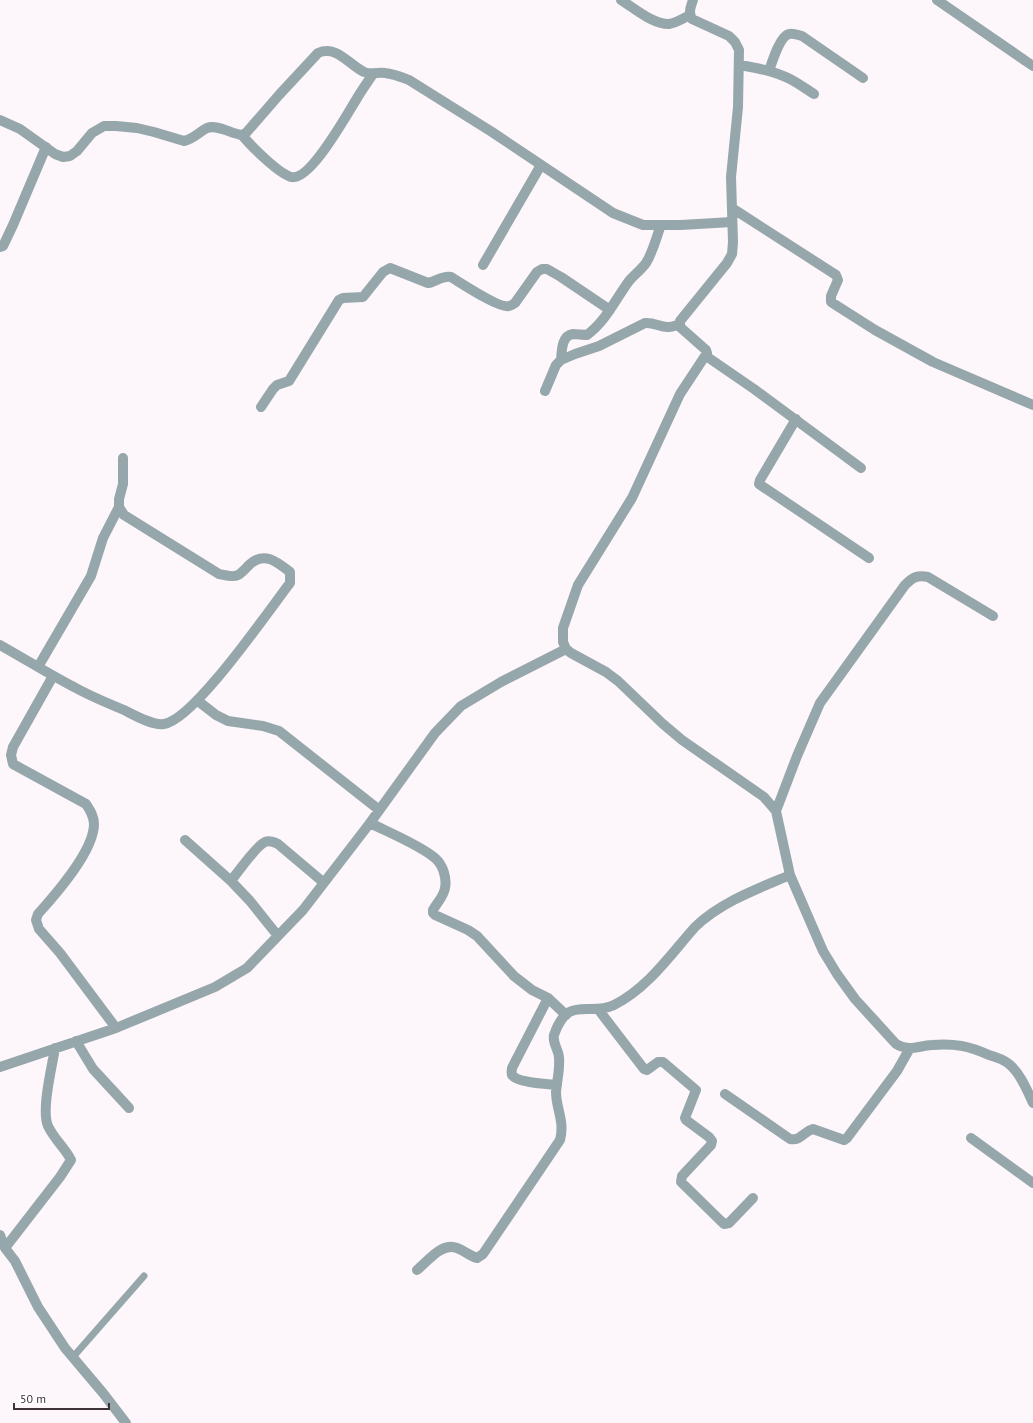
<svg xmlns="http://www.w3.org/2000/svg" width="1033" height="1423" viewBox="0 0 1033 1423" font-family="'PT Sans',sans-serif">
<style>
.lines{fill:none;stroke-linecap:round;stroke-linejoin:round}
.service{stroke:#96a7ab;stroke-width:7}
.minor{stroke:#96a7ab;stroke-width:10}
.tertiary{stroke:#96a7ab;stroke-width:10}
</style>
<rect width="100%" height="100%" fill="#fdf6fb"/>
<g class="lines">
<path class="service" d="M73 1357 144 1276"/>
<path class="minor" d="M621 0C634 8 652 24 669 24 676 23 684 18 690 15
M693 0C691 6 688 12 692 19L729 36 735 42 739 50 738 107 731 177 733 242 732 254 727 263 680 321V327L706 350 707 353 680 394 632 498 578 585 563 628V642L566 649 571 653 606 672 618 681 663 724 682 740 764 797 776 811 790 875 823 951 837 974 855 999 896 1044C910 1052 917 1046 932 1045 954 1043 969 1046 989 1055 996 1057 1003 1059 1009 1064 1020 1073 1027 1090 1033 1103
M937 0 1033 66
M740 65C757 68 774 71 790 79 798 83 806 89 814 94
M769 71C772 62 780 36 789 34 793 33 798 35 802 36L863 78
M242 135C251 146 278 173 291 177 310 182 347 114 356 100 361 91 367 83 373 74
M732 208 836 275 838 280 831 296V302L875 330 933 362 1033 405
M0 247 3 246 13 225 46 147
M483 265 541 165
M706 356 754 389 861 468
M561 360C562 351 561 336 573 334 577 334 583 335 587 335 606 321 615 300 629 281 634 275 641 270 646 263 653 252 656 238 661 225
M545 391 556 365 561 360 575 354 599 346 645 323C654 322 661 328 669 327 673 327 676 325 680 324
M261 407 273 389 277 385 289 381 339 300 343 298 363 297 383 272 390 268 428 283C436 282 442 275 451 277 461 283 500 309 509 306 510 306 514 304 515 303L537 272 542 269H547L561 277 610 310
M796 419 760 480 759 484 869 558
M0 645C25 659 49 674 74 687 90 696 107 703 124 710 134 715 153 726 164 724 194 720 269 610 290 583V572C276 561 264 551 249 565 246 568 242 573 238 575 232 578 225 575 219 574L124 515 119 507V499L123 484V458
M38 667 91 576 103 538 119 507
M53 676 13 747 11 755 13 764 86 804C90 810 94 816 94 824 94 851 56 894 38 914L36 920 39 929 60 953 116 1028
M198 701 216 715 228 721 263 726 279 731 378 809
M776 811 797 756 820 703 905 585C913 577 917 575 928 577L993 616
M370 823C388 832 420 845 435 858 443 865 447 878 445 888 444 896 437 903 433 910V913L435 915 468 930 477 936 514 976 532 990 548 998 566 1015
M185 840 231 881 250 901 278 936
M231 881C238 872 256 846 265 842 269 840 274 842 278 844L323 882
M548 998 512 1068C512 1070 511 1073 512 1075 517 1083 548 1084 557 1085
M598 1009 644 1069 647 1070 658 1062H663L696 1090 685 1118 686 1120 709 1137 712 1141 711 1145 682 1176 681 1182 724 1224 729 1223 753 1198
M76 1041 93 1069 129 1108
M0 1067 116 1028 215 987 247 968 303 910 370 823 435 733 461 706 501 682 566 649
M725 1094 790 1139C801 1141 803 1132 813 1129L844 1140 847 1138 897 1071 910 1048
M971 1138 1033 1183
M0 1235 5 1248 15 1261 38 1307 65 1348 103 1393 126 1423
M5 1248 60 1177 71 1160C65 1148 54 1139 48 1126 41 1110 52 1067 55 1048
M417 1270C428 1261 442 1242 457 1248 465 1251 470 1256 477 1258L483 1254 560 1140C565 1121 556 1109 556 1092 557 1081 560 1069 559 1058 559 1050 552 1043 554 1035 568 994 589 1017 614 1005 648 988 671 954 695 927 721 902 757 889 790 875"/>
<path class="tertiary" d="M0 120 20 129 55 154 63 157 70 156 77 151 92 133 104 126H116L137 128 154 132 184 141C194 139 199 132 207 128 218 124 231 134 242 135L246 133 279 95 318 53C337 45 348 64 364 72 371 75 378 72 385 73 394 74 401 77 409 80L492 132 613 213 643 225H681L732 222"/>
</g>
<path d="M14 1403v6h95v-6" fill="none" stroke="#3d313a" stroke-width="2"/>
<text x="20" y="1403" font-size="12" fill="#3d313a" stroke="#ffffff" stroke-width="3" paint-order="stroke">50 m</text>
</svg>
